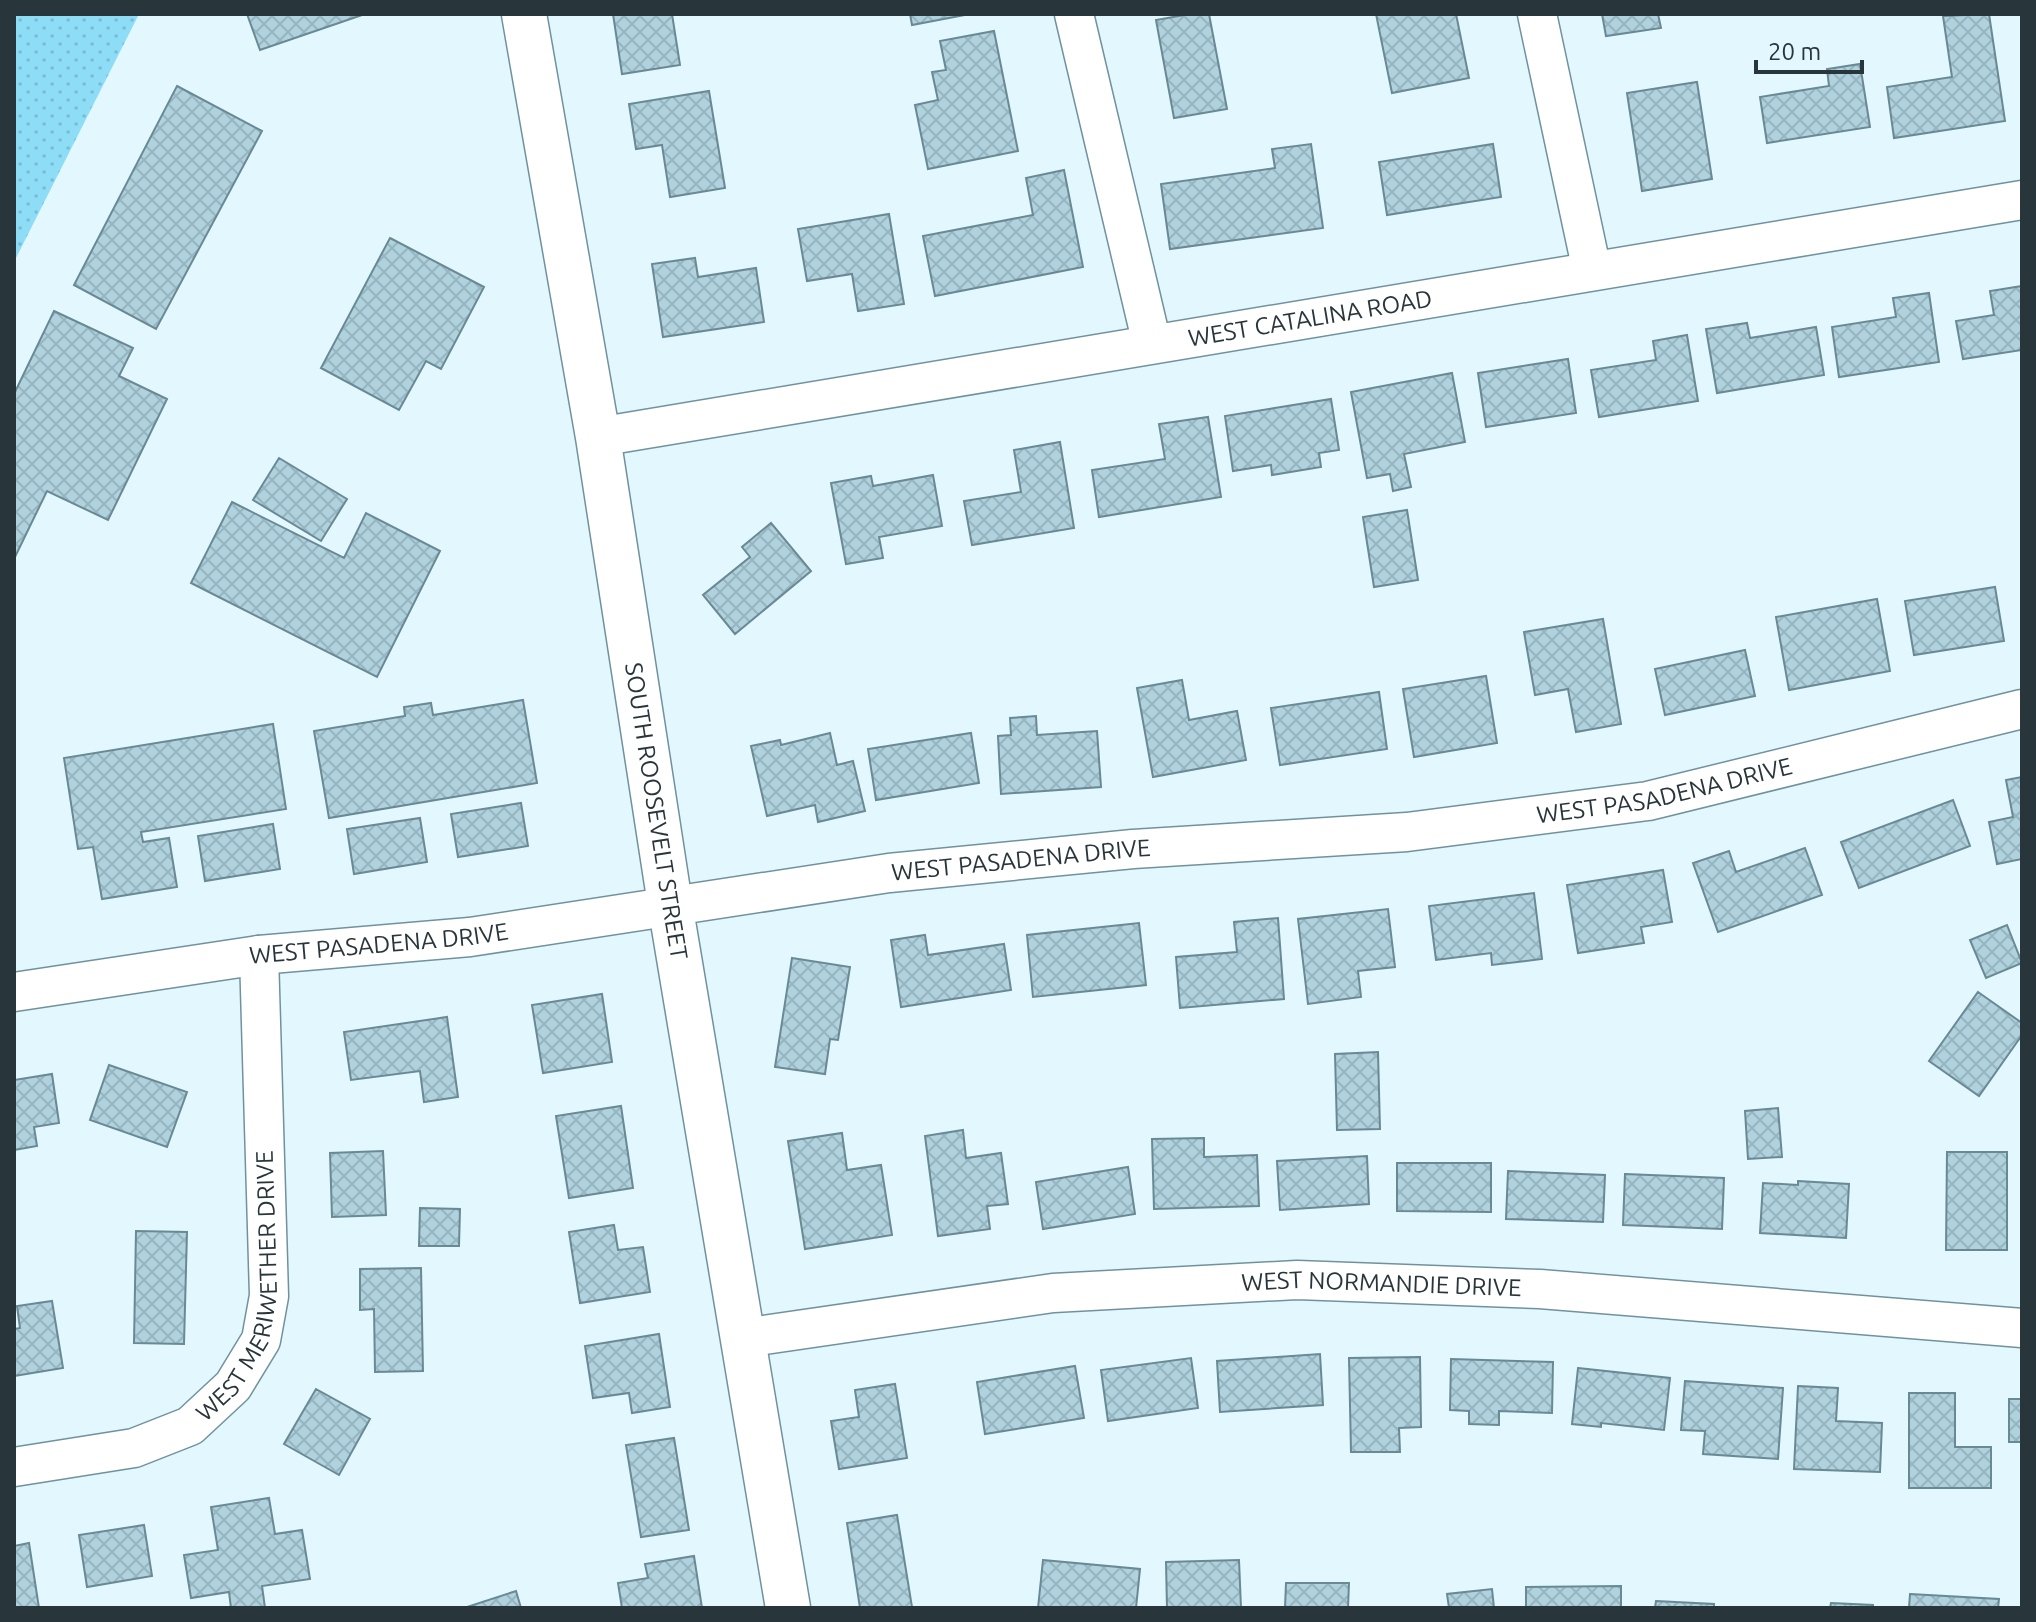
<svg xmlns="http://www.w3.org/2000/svg" width="2036" height="1622" viewBox="0 0 2036 1622" font-family="Ubuntu,sans-serif">
<style>
.grass{fill:url(#grass-dots)}
.building{fill:url(#building-cross-hatch);stroke:#698994;stroke-width:2}
.lines{fill:none;stroke-linecap:round;stroke-linejoin:round}
.minor-casing{stroke:#71929d;stroke-width:41}
.tertiary-casing{stroke:#71929d;stroke-width:47}
.minor{stroke:#fff;stroke-width:38}
.tertiary{stroke:#fff;stroke-width:44}
.labels{text-anchor:middle;stroke-width:8;stroke-linejoin:round;paint-order:stroke}
.street-label{font-size:24px;fill:#28363b;stroke:#e2f7fe}
</style>
<defs>
<pattern id="grass-dots" width="8" height="8" patternUnits="userSpaceOnUse" patternTransform="scale(2)"><rect width="8" height="8" fill="#8eddf7"/><path d="M2 2h.1M6 6h.1" fill="none" stroke="#7abed5" stroke-width="1.8" stroke-linecap="round"/></pattern>
<pattern id="building-cross-hatch" width="8" height="8" patternUnits="userSpaceOnUse" patternTransform="scale(2)"><rect width="8" height="8" fill="#afd2de"/><path d="M0 0l8 8M0 8l8-8" fill="none" stroke="#97b5bf"/></pattern>
</defs>
<rect width="100%" height="100%" fill="#e2f7fe"/>
<path class="grass" d="M14 14H139L14 262Z"/>
<path class="building" d="M247 14H365L260 50Z
M613 14H672L680 65 622 74Z
M910 14H970L912 25Z
M1190 14H1209L1227 109 1174 118 1156 20Z
M1376 14H1456L1469 78 1392 93Z
M1602 14H1658L1661 28 1606 36Z
M1989 14 2005 121 1894 138 1887 87 1952 77 1943 16Z
M994 31 1018 151 928 169 915 105 938 100 932 72 946 70 940 41Z
M1860 64 1870 127 1767 143 1760 97 1829 86 1827 69Z
M1697 82 1712 179 1642 191 1627 93Z
M177 86 262 131 156 329 74 285Z
M709 91 725 188 670 197 662 145 636 149 629 104Z
M1311 144 1323 228 1170 249 1161 184 1275 168 1272 149Z
M1493 144 1501 197 1387 215 1379 162Z
M1064 170 1083 267 935 296 923 236 1033 215 1026 178Z
M889 214 904 304 858 311 852 274 807 281 798 229Z
M390 238 484 287 441 369 426 361 399 410 321 368Z
M695 258 698 277 756 268 764 322 663 337 652 264Z
M2022 286V350L1963 359 1956 321 1994 315 1990 291Z
M1929 293 1939 362 1839 377 1832 327 1896 317 1893 298Z
M54 311 133 348 119 376 167 399 108 520 47 491 14 559V394Z
M1747 323 1750 338 1816 327 1824 375 1717 393 1706 329Z
M1687 335 1698 401 1599 417 1591 370 1656 360 1653 341Z
M1568 359 1576 413 1486 427 1478 373Z
M1452 373 1465 442 1404 454 1411 487 1393 491 1390 474 1367 478 1351 392Z
M1331 399 1339 450 1319 453 1321 467 1272 475 1271 465 1233 471 1225 416Z
M1208 417 1221 497 1099 517 1092 470 1165 459 1159 424Z
M1060 442 1074 528 972 545 964 501 1021 492 1014 450Z
M279 458 347 499 321 541 253 500Z
M933 475 942 526 879 537 883 558 846 564 831 483 871 476 873 486Z
M232 502 344 558 366 513 440 551 377 677 191 583Z
M1407 510 1418 580 1374 587 1363 517Z
M771 523 811 571 735 634 703 595 750 557 742 547Z
M1995 587 2004 641 1914 655 1905 601Z
M1877 599 1890 671 1789 690 1776 617Z
M1603 619 1621 724 1576 732 1568 689 1535 695 1524 632Z
M1745 650 1755 696 1665 715 1655 669Z
M1486 676 1497 743 1414 757 1403 689Z
M1182 680 1189 720 1237 711 1246 760 1153 777 1137 688Z
M1379 692 1387 749 1280 765 1271 708Z
M523 700 537 783 329 818 314 731 405 716 404 707 431 703 433 715Z
M1036 716 1037 735 1097 731 1101 787 1001 794 998 736 1011 735 1010 718Z
M273 724 286 809 141 832 143 842 169 838 177 887 102 899 93 847 78 849 64 758Z
M830 733 837 765 853 761 865 811 818 822 815 805 767 816 751 746 780 740 781 745Z
M971 733 979 783 876 800 868 749Z
M2022 777V859L1997 864 1989 822 2013 817 2006 780Z
M1953 800 1970 846 1859 888 1841 842Z
M521 803 528 846 458 857 451 814Z
M420 818 427 862 354 874 347 829Z
M273 824 280 869 205 881 198 836Z
M1805 848 1822 895 1718 932 1693 863 1729 851 1736 872Z
M1663 870 1672 922 1641 927 1644 943 1578 953 1567 885Z
M1534 893 1542 959 1492 965 1491 953 1436 960 1429 906Z
M1388 909 1395 967 1358 971 1361 997 1308 1004 1298 919Z
M1278 918 1284 999 1180 1008 1176 957 1237 952 1234 922Z
M1139 923 1146 985 1033 997 1027 935Z
M2007 925 2022 963 1986 978 1970 940Z
M925 935 928 955 1004 944 1011 990 901 1007 891 940Z
M792 958 850 967 838 1040 830 1039 825 1074 775 1067Z
M1978 992 2022 1023V1035L1979 1096 1929 1061Z
M602 994 612 1062 543 1073 532 1005Z
M447 1017 458 1097 424 1102 420 1071 351 1080 344 1032Z
M1378 1052 1380 1129 1337 1130 1335 1054Z
M109 1065 187 1092 167 1147 90 1120Z
M52 1074 59 1123 34 1127 37 1146 14 1150V1080Z
M621 1106 633 1188 569 1198 556 1116Z
M1778 1108 1782 1157 1748 1159 1745 1111Z
M963 1130 966 1158 1001 1153 1008 1204 987 1206 990 1229 938 1236 925 1136Z
M842 1133 847 1170 881 1165 892 1235 805 1249 788 1141Z
M1204 1138V1157L1257 1155 1259 1206 1154 1209 1152 1139Z
M383 1151 386 1215 332 1217 330 1153Z
M1947 1152H2007V1250H1946Z
M1367 1156 1369 1204 1280 1210 1277 1161Z
M1397 1163H1491V1212L1397 1211Z
M1128 1167 1135 1214 1043 1229 1036 1182Z
M1508 1171 1605 1175 1603 1222 1506 1219Z
M1625 1174 1724 1178 1722 1229 1623 1225Z
M1798 1181 1849 1184 1846 1238 1760 1233 1763 1183 1798 1185Z
M420 1208 460 1209 459 1246H419Z
M614 1225 618 1250 643 1247 650 1292 580 1303 569 1232Z
M136 1231 187 1232 184 1344 134 1343Z
M421 1268 423 1371 375 1372 374 1309 360 1310V1269Z
M52 1301 63 1368 14 1376V1329L20 1328 17 1306Z
M659 1334 670 1407 632 1413 629 1393 593 1398 585 1346Z
M1320 1354 1323 1405 1220 1412 1217 1361Z
M1420 1357 1421 1427 1399 1428 1400 1452H1351L1349 1358Z
M1191 1358 1198 1408 1108 1421 1101 1370Z
M1451 1359 1553 1362 1552 1413 1499 1411V1425L1469 1424V1411L1450 1410Z
M1075 1366 1084 1418 985 1434 977 1382Z
M1578 1368 1670 1378 1664 1430 1601 1423V1427L1572 1424Z
M1685 1381 1783 1388 1778 1459 1703 1454 1705 1431 1681 1430Z
M895 1384 907 1458 839 1469 831 1421 859 1417 855 1390Z
M1798 1386 1838 1388 1836 1421 1882 1423 1880 1472 1794 1469Z
M316 1389 370 1419 339 1475 284 1444Z
M1909 1393H1955V1447H1991V1488H1909Z
M2009 1399H2022V1442H2009Z
M674 1438 689 1530 641 1537 626 1445Z
M269 1498 275 1534 302 1530 310 1579 262 1586 265 1608H231L229 1592 191 1598 184 1555 218 1550 211 1507Z
M897 1515 912 1607 860 1608 847 1523Z
M144 1525 152 1576 87 1587 79 1535Z
M29 1543 39 1608H14V1546Z
M694 1556 702 1608H622L618 1583 648 1578 645 1564Z
M1043 1560 1140 1569 1136 1608H1038Z
M1239 1560 1241 1608H1167L1166 1562Z
M1286 1583H1349L1348 1608H1285Z
M1621 1586V1608H1526V1587Z
M1492 1589 1494 1608H1449L1447 1594Z
M516 1591 521 1608H464Z
M1910 1594 1999 1599 1998 1608H1909Z
M1656 1601 1714 1604V1608H1655Z
M1831 1603 1873 1605V1608H1830Z"/>
<g class="lines">
<g class="minor-casing">
<g id="minor">
<path d="M1074 14 1152 344"/>
<path d="M1537 14 1592 271"/>
<path id="s1" d="M598 437 2022 200"/>
<path id="s2" d="M14 992 259 955 470 937 889 873 1133 849 1407 832 1648 801 2022 709"/>
<path id="s3" d="M743 1338 1053 1293 1297 1280 1540 1289 2022 1328"/>
<path id="s4" d="M14 1467 134 1448 190 1426 233 1386 261 1340 269 1296 259 955"/>
</g>
</g>
<g class="tertiary-casing">
<g id="tertiary">
<path id="s5" d="M524 14 598 437 670 904 788 1608"/>
</g>
</g>
<use href="#minor" class="minor"/>
<use href="#tertiary" class="tertiary"/>
</g>
<g class="labels">
<g class="street-label">
<text dy="8" stroke="none"><textPath href="#s1" startOffset="722">WEST CATALINA ROAD</textPath></text>
<text dy="8" stroke="none"><textPath href="#s2" startOffset="1664">WEST PASADENA DRIVE</textPath></text>
<text dy="8" stroke="none"><textPath href="#s5" startOffset="808">SOUTH ROOSEVELT STREET</textPath></text>
<text dy="8" stroke="none"><textPath href="#s2" startOffset="1016">WEST PASADENA DRIVE</textPath></text>
<text dy="8" stroke="none"><textPath href="#s2" startOffset="368">WEST PASADENA DRIVE</textPath></text>
<text dy="8" stroke="none"><textPath href="#s4" startOffset="340">WEST MERIWETHER DRIVE</textPath></text>
<text dy="8" stroke="none"><textPath href="#s3" startOffset="642">WEST NORMANDIE DRIVE</textPath></text>
</g>
</g>
<rect width="2036" height="1622" fill="none" stroke="#28363b" stroke-width="32"/>
<path d="M1756 60v12h106v-12" fill="none" stroke="#28363b" stroke-width="4"/>
<text x="1768" y="60" font-size="24" fill="#28363b" stroke="#e2f7fe" stroke-width="6" paint-order="stroke">20 m</text>
</svg>
